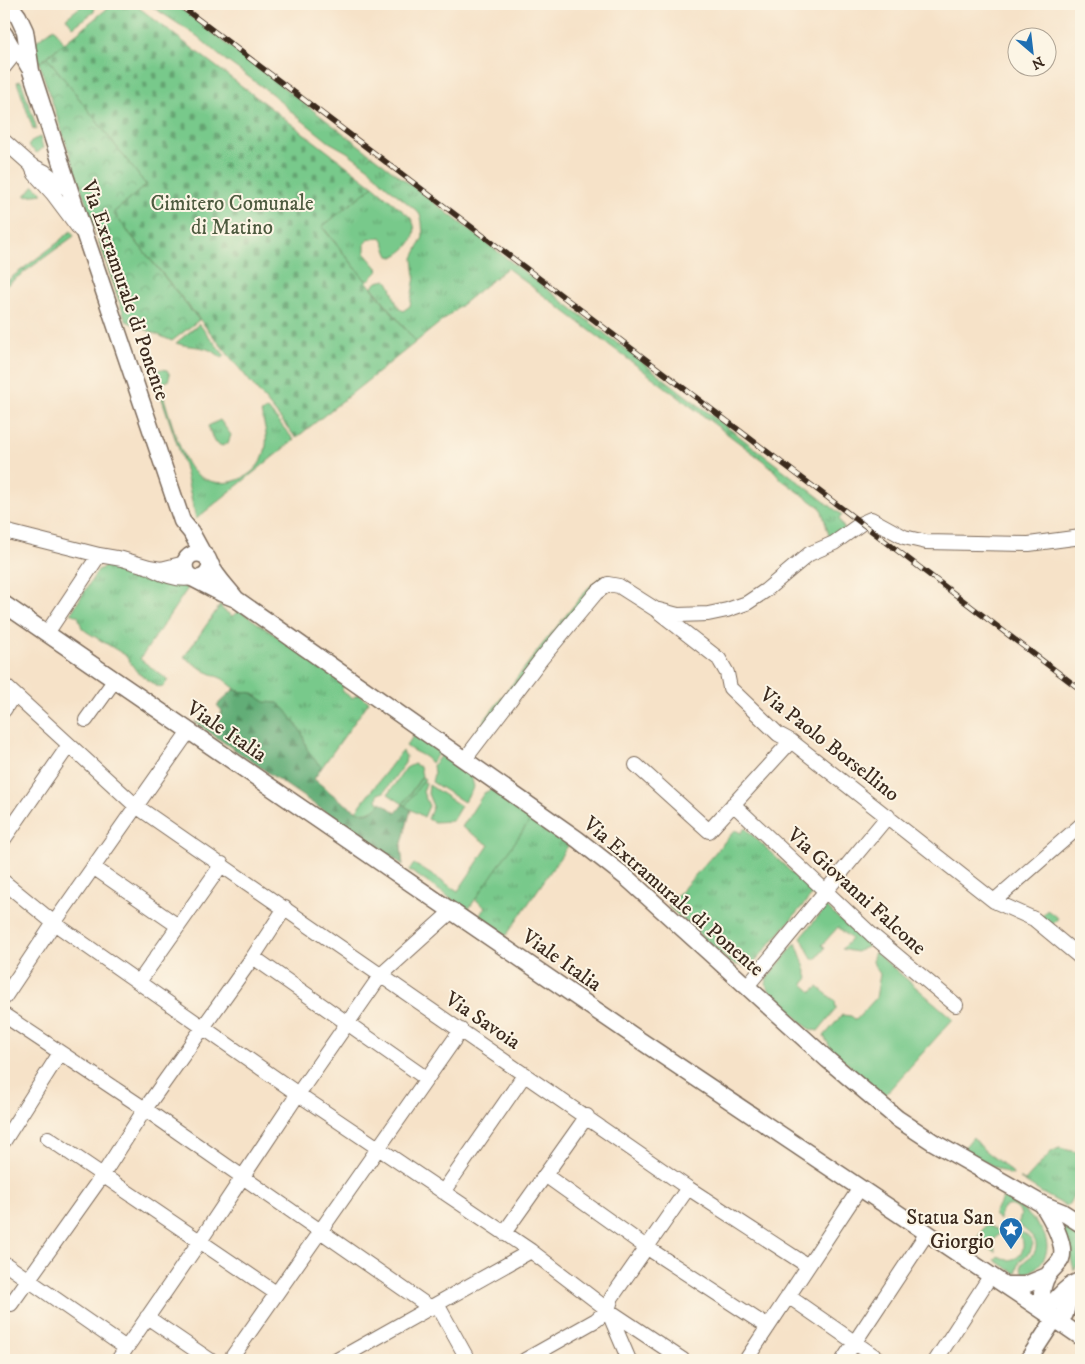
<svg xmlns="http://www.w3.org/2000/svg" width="1085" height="1364" viewBox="0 0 1085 1364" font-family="'IM FELL DW Pica',serif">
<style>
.grass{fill:url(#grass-tufts);stroke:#5a7a54}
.forest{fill:url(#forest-firs);stroke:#4e6c4a}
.cemetery{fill:url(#cemetery-stones);stroke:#5a7a54}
.park{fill:url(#park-crowns);stroke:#5a7a54}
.garden{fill:#78c98b;stroke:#5a7a54}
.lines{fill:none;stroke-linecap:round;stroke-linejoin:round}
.minor-casing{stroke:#7c6a5a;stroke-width:16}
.major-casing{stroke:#7c6a5a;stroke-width:19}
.minor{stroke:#fff;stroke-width:14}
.major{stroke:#fff;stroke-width:16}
.rail-casing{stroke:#3b2a1e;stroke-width:5.5}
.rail{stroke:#fcf5e5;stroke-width:4;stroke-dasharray:11;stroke-linecap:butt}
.labels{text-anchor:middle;stroke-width:4;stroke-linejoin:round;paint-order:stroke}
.park-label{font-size:21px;fill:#4d5a3f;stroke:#fcf5e5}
.street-label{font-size:21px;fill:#3b2a1e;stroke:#fcf5e5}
.poi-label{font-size:21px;fill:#3b2a1e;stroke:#fcf5e5;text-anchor:end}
</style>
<defs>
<pattern id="grass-tufts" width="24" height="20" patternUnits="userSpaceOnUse" patternTransform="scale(1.25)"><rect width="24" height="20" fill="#78c98b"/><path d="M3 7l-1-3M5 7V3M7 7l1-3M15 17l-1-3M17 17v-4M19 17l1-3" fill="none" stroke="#64a371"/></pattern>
<pattern id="forest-firs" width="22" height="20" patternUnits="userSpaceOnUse" patternTransform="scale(1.25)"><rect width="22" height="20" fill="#62ad77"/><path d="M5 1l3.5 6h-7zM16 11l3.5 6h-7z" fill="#528d61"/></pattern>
<pattern id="cemetery-stones" width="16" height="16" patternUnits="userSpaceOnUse" patternTransform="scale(1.25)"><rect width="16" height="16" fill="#78c98b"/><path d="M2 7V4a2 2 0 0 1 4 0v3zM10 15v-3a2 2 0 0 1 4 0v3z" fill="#64a371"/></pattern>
<pattern id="park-crowns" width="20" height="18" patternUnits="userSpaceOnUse" patternTransform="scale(1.25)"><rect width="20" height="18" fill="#78c98b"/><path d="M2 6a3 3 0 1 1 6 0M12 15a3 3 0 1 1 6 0" fill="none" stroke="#64a371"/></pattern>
</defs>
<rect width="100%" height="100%" fill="#fcf5e5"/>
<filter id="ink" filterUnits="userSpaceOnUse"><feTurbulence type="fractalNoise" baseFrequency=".02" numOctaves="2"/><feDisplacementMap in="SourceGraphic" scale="10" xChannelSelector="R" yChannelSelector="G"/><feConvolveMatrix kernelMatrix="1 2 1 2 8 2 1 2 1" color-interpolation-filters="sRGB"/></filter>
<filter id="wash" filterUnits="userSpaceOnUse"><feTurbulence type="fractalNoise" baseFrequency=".0096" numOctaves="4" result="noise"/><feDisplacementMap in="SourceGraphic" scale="20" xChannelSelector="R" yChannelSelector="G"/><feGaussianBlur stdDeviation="1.12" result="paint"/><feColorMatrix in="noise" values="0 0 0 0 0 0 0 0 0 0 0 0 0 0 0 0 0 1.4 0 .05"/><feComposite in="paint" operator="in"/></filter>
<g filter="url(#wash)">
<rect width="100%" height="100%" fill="#f6e2c8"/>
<path class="grass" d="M148 4H173L177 6 842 515 839 519 846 532 830 539 821 508 782 480 770 466 507 268 416 342 372 287 377 282 386 280C395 288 392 304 403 311L410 306 415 277 413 258 423 237 422 222 420 215 417 211 384 184 370 169 347 152 329 142 294 114 272 94 220 56 197 36Z
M21 81 36 126V130L33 129 17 82Z
M34 185 43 194 25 196Z
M373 186 410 217C422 234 409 249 393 257L389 256C385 249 386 244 381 237L368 240 365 243V254L379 270 367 282 322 226Z
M71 231 74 236 4 287V283L60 241V240Z
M199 324 225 356 222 358C205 343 193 349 176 343Z
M161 369 167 370 170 375 168 381 162 383 161 388C167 407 180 456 192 470 214 493 254 483 264 454 269 440 265 426 261 413L268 409 294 440 196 519 184 465 155 378 156 372Z
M220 420 231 435 228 443 222 446 214 442 208 426Z
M108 565 126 568 188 588 140 659 168 680 163 687 156 686 137 672 125 655 87 632 82 628 78 616 71 613 98 570Z
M603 576 609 578 477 738 473 735 542 645 588 588Z
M221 604 222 609 232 616 240 611 344 682 342 691 352 698 359 694 369 702 322 767C316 761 307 753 304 744 302 736 301 731 296 724L252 693 238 691 223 679 205 671 184 657Z
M422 777 425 779 405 806 403 804Z
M533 816 570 843 506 936 478 918 485 907 475 899Z
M745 828 812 892V895L752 965 745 967 731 963 668 906 735 830 741 833Z
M1047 910 1058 918 1049 929 1040 918Z
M973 1137 984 1150 1011 1171 1013 1175 1008 1174 966 1152 963 1149Z
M1059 1148 1081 1153V1180L1069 1204 1066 1206 1042 1193 1020 1179 1025 1181 1051 1152Z
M1061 1220 1081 1232V1261L1074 1270Z"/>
<path class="forest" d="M234 689 238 691 252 693 265 702 278 703 286 710 302 733 307 749 315 760 322 767 314 779C324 787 353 813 365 813 371 813 377 807 381 802L396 813 403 804 411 809 401 847 403 865 194 722C202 721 210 724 218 721L222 711 217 705Z"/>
<path class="cemetery" d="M113 4H134L373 186 322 227 416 342 296 438 113 213 146 185 47 57Z"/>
<path class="park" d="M47 57 146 185 113 213 199 320 172 341 126 321 39 63Z"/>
<path class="garden" d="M84 4H95L94 12 73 27 66 18Z
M54 28 64 43 39 63 32 44Z
M40 137 43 148 37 153 28 146 33 140Z
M414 735 440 752 431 763C425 754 414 753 406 746Z
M402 751 406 756 405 763 384 792 378 794 377 800 380 804C373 812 366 814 356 811Z
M442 754 474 775 472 779 474 787 464 802 432 782 434 774 433 765Z
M414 764 420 767 422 776 403 804 388 794 406 768Z
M423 781 426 783 423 792 429 806 424 817 405 806Z
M429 785 461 806 452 821 434 822 428 819 433 806 428 794Z
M494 788 533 816 468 910 409 870 414 864 458 891 489 845 462 827 484 793Z
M826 907 869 946 856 952 842 949 851 939 838 927 822 945 825 948 816 959H812L801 937Z
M796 943 802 959 808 978 803 984 812 992 818 987 835 1001 836 1009 818 1031 809 1029 771 993 766 985 767 978Z
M875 952 953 1019 884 1096 831 1049 824 1036 842 1015 851 1016 856 1020 876 998 880 974C875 966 870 962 875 952Z
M1004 1197C1023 1209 1059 1234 1043 1260 1038 1267 1033 1271 1025 1274L1021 1270 1022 1264C1025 1259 1031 1258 1034 1253 1042 1239 1026 1232 1018 1224L1021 1215C1016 1200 998 1204 1000 1220L995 1216 994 1212Z
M987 1225 1000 1231 1005 1229 1004 1225 1008 1227 1007 1230 999 1234 994 1240 995 1252 976 1240 985 1226Z
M1014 1225C1019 1234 1029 1233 1033 1244L1030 1252 1020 1261 1016 1274 995 1260 998 1256C1002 1259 1007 1261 1013 1259 1022 1257 1025 1247 1022 1239 1019 1233 1014 1232 1012 1226Z"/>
</g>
<g filter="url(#ink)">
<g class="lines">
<g class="minor-casing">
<path id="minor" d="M4 67 16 52 26 48
M4 141 31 165 45 172 70 191
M31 165 35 174 53 194 80 230
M4 531 99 555 122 559 149 567 161 569 185 563
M154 570C166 576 179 581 192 578
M660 613 719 659 727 673 730 688 778 734 791 741 994 901
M47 633 99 555
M4 685 136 806 688 1188 808 1266
M4 710 14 694
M86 720 114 681
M465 759 542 658 596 593 608 584 619 586 655 609 678 615 708 614 727 610 747 603 765 591 809 554 834 543 862 523 871 519 904 537 926 542 1029 544 1081 537
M636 765 709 831 791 741
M733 804 872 935 956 1005
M1081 825 994 901 1034 919 1081 958
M4 839 69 745
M93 867 178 926
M4 882 54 923 298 1094 531 1251 608 1310 683 1360
M253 957 427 1079
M139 982 222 864
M747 986 888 816
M4 998 54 923 189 731
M4 1015 145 1109 431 1308
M48 1138 276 1293
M4 1141 60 1053
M545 1175 646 1247 768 1327
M443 1192 525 1074
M504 1233 587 1116
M4 1263 126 1348
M788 1296 880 1360
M11 1304 102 1176 145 1109 253 957 285 908
M437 1304 468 1360
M608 1311 629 1360
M147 1317 210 1360
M118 1360 200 1241 298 1094 381 975 453 910
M230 1360 461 1030
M337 1360 531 1251
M525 1360 596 1320 608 1310 612 1297 688 1188
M746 1360 860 1188
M843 1360 927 1233
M936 1360 991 1275"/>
</g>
<g class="major-casing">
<path id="major" d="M9 4 18 16 25 31 31 71 70 191 182 521 191 532 203 554
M4 34 12 48 24 58 29 67
M211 565C206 586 182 580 185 563 187 555 196 551 204 555 208 557 208 560 210 564 216 577 228 588 236 599
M192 578 221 593 236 599 577 839 628 879 828 1060 898 1119 933 1142 1042 1204 1062 1212 1081 1224
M4 604 635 1037 1042 1310 1081 1337
M1042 1204C1050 1216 1067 1245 1061 1259 1058 1265 1051 1270 1048 1275 1041 1285 1041 1298 1042 1310 1057 1303 1062 1288 1077 1282
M1006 1285H1025L1047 1276
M1054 1320 1065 1314 1069 1297 1074 1286
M1028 1360 1054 1320"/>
</g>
<use href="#minor" class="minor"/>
<use href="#major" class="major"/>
<g class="rail-casing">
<path id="rail" d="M178 4 1081 690"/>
</g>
<use href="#rail" class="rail"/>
</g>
</g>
<defs>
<g id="sight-pin" transform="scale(1.25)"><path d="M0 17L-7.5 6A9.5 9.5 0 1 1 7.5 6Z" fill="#1f6fb2" stroke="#fcf5e5"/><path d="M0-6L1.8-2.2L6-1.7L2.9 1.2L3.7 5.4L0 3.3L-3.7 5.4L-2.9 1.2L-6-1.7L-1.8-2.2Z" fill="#fff"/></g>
</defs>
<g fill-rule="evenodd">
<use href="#sight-pin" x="1011" y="1229"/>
</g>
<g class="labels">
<g class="park-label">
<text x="232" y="210">Cimitero Comunale<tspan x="232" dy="24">di Matino</tspan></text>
</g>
<g class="street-label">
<text transform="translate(126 290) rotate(71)" y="7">Via Extramurale di Ponente</text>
<text transform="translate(227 731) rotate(34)" y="7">Viale Italia</text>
<text transform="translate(830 744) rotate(38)" y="7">Via Paolo Borsellino</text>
<text transform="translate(857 891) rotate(42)" y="7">Via Giovanni Falcone</text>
<text transform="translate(674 896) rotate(41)" y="7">Via Extramurale di Ponente</text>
<text transform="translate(562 960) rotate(35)" y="7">Viale Italia</text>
<text transform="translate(483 1020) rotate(34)" y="7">Via Savoia</text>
</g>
<g class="poi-label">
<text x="994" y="1224">Statua San<tspan x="994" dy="24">Giorgio</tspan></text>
</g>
</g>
<rect width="1085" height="1364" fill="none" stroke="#fcf5e5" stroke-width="20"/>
<g transform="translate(1032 52) rotate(152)"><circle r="24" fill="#fcf5e5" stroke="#afa495"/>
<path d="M0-4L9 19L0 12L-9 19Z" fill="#1f6fb2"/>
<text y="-8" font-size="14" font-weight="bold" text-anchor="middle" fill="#3b2a1e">N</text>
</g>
</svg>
